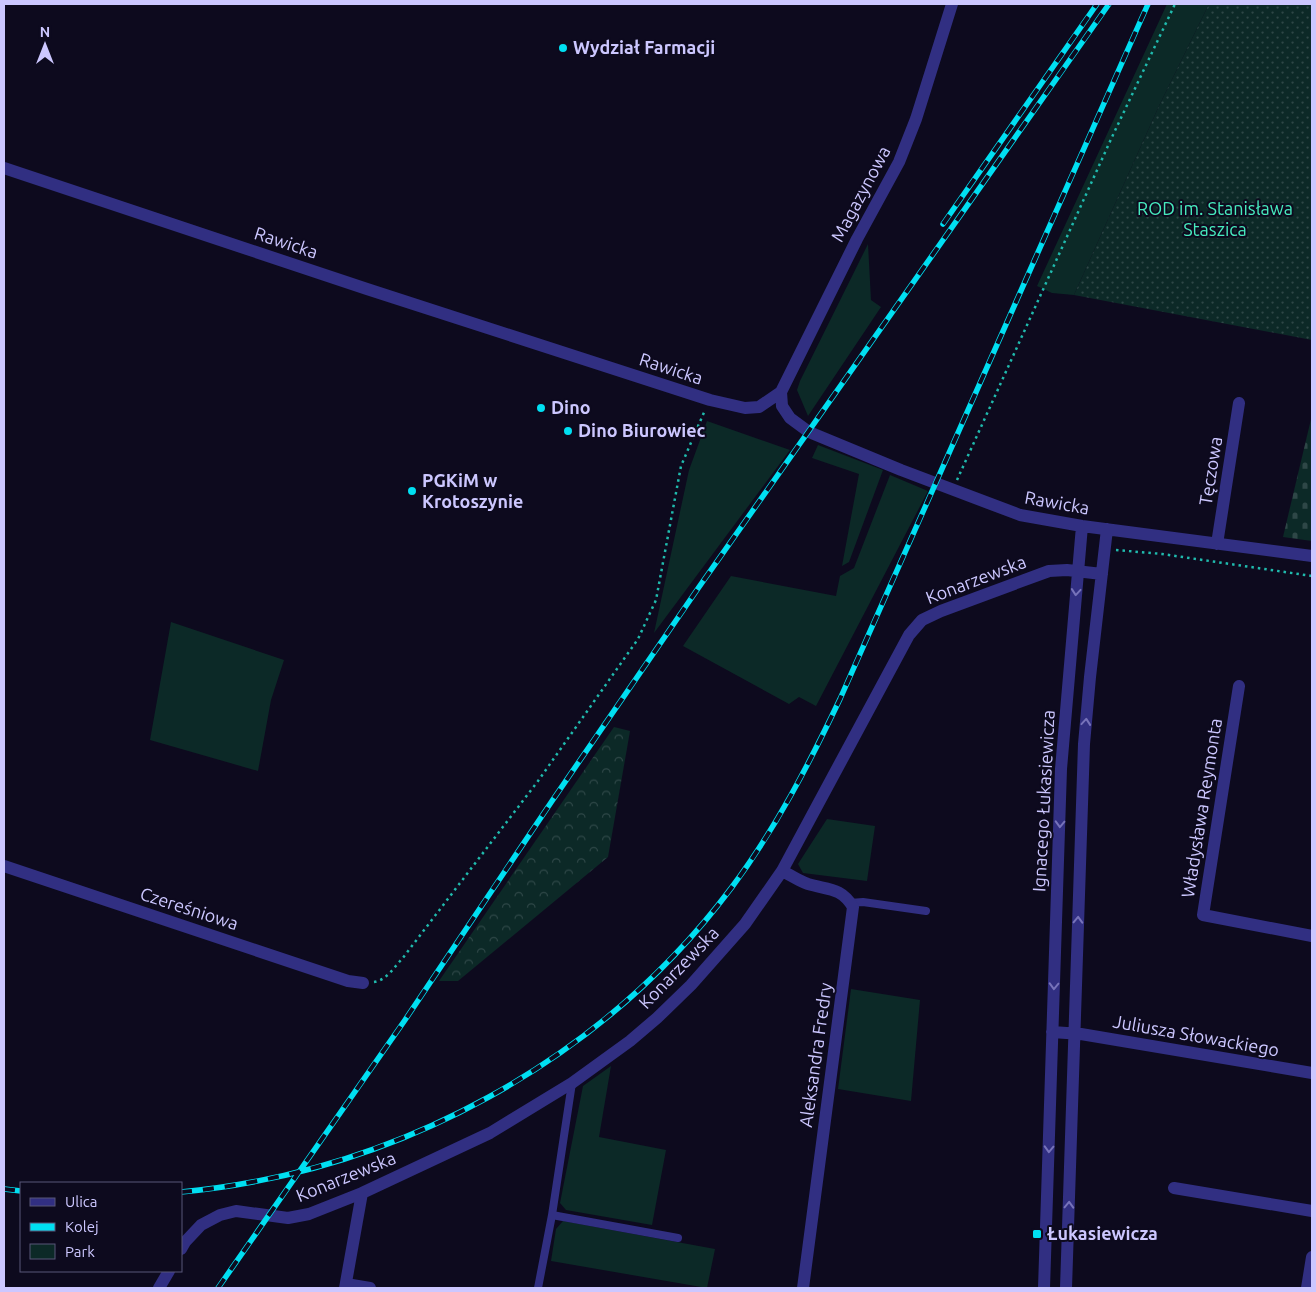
<svg xmlns="http://www.w3.org/2000/svg" width="1316" height="1292" viewBox="0 0 1316 1292" font-family="Ubuntu,sans-serif">
<style>
.green{fill:#0c2927}
.forest{fill:url(#forest-crowns)}
.cemetery{fill:url(#cemetery-stones)}
.garden{fill:url(#garden-dots)}
.lines{fill:none;stroke-linecap:round;stroke-linejoin:round}
.path{stroke:#20baad;stroke-width:2.5;stroke-dasharray:2.5 4;stroke-linecap:butt}
.lane{stroke:#312f82;stroke-width:8}
.street{stroke:#312f82;stroke-width:12}
.rail-casing{stroke:#00dff2;stroke-width:5.5}
.rail{stroke:#0d0a1e;stroke-width:4;stroke-dasharray:11;stroke-linecap:butt}
.oneway{stroke:#7773ba}
.poi-dot{fill:#00dff2;stroke:#0d0a1e;stroke-width:2}
.labels{text-anchor:middle;stroke-width:4;stroke-linejoin:round;paint-order:stroke}
.poi-label{font-size:18px;font-weight:bold;fill:#ccc7ff;stroke:#0d0a1e;text-anchor:start}
.street-label{font-size:18px;fill:#ccc7ff;stroke:#0d0a1e}
.park-label{font-size:18px;fill:#47ebbe;stroke:#0d0a1e}
</style>
<defs>
<pattern id="forest-crowns" width="20" height="18" patternUnits="userSpaceOnUse" patternTransform="scale(1.25)"><rect width="20" height="18" fill="#0c2927"/><path d="M2 6a3 3 0 1 1 6 0M12 15a3 3 0 1 1 6 0" fill="none" stroke="#2e4747"/></pattern>
<pattern id="cemetery-stones" width="16" height="16" patternUnits="userSpaceOnUse" patternTransform="scale(1.25)"><rect width="16" height="16" fill="#0c2927"/><path d="M2 7V4a2 2 0 0 1 4 0v3zM10 15v-3a2 2 0 0 1 4 0v3z" fill="#2e4747"/></pattern>
<pattern id="garden-dots" width="8" height="8" patternUnits="userSpaceOnUse" patternTransform="scale(1.25)"><rect width="8" height="8" fill="#0c2927"/><path d="M2 2h.1M6 6h.1" fill="none" stroke="#2e4747" stroke-width="1.8" stroke-linecap="round"/></pattern>
</defs>
<rect width="100%" height="100%" fill="#0d0a1e"/>
<path class="green" d="M1167 4H1209L1159 106 1074 295 1052 293 1037 286Z
M868 244 871 300 881 307 808 416 797 390 800 381Z
M707 421 790 450 654 633 689 470Z
M818 445 883 470 849 562 842 566 859 474 812 458Z
M890 475 928 491 816 706 799 697 789 704 683 646 731 576 836 596 840 576 854 568Z
M171 622 284 660 271 700 258 771 150 740Z
M827 819 875 826 867 881 803 873 798 864Z
M851 989 920 1000 911 1101 838 1089Z
M611 1066 599 1137 666 1150 652 1225 566 1210 560 1203 583 1086Z
M563 1221 715 1249 707 1288 551 1261 556 1229Z"/>
<path class="forest" d="M614 727 630 731 608 857 458 981H439Z"/>
<path class="cemetery" d="M1312 415V541L1283 537Z"/>
<path class="garden" d="M1209 4H1312V340L1074 295 1159 106Z"/>
<g class="lines">
<path class="path" d="M957 480 1112 137 1175 4
M1116 550 1162 554 1312 576
M374 982C387 980 394 967 402 959L538 781 638 639 656 600 681 466 705 410"/>
<path class="lane" d="M850 903 863 902 926 911
M552 1215 678 1238
M538 1288 552 1215 572 1083"/>
<path class="street" d="M4 168 367 289 710 400 745 408 759 407 781 392 857 239 899 162 916 119 952 4
M781 392 782 406 790 418 809 432 901 470 1020 515 1082 526 1312 556
M1217 544 1239 403
M1239 686 1203 915 1312 936
M4 866 348 981 363 983
M782 871C791 875 799 881 808 884 828 890 841 887 853 907L803 1288
M1052 1032 1081 1034 1312 1073
M1174 1188 1312 1211
M181 1249 185 1242 201 1225 220 1215 236 1211 288 1218 309 1214 362 1193 490 1133 572 1083 630 1041 657 1018 691 985 745 924 782 871 909 635 922 620 941 611 1049 571 1067 570 1102 574
M346 1284 370 1288
M159 1288 169 1271
M345 1288 362 1193
M1044 1288 1061 769 1082 526
M1066 1288 1084 744 1090 677 1107 529
M1307 1288 1312 1257"/>
<g class="rail-casing">
<path id="rail" d="M943 224 1097 4
M4 1189 21 1191
M181 1192C396 1172 602 1061 732 887 776 828 809 764 840 699L1148 4
M218 1288 405 1020 552 801 699 587 1109 4"/>
</g>
<use href="#rail" class="rail"/>
</g>
<defs><path id="oneway-chevron" d="M-2-3.5L2.5 0L-2 3.5" fill="none" stroke-width="1.6" stroke-linecap="round" stroke-linejoin="round" transform="scale(1.25)"/></defs>
<g class="oneway">
<use href="#oneway-chevron" transform="translate(1076 592) rotate(95)"/>
<use href="#oneway-chevron" transform="translate(1086 722) rotate(-85)"/>
<use href="#oneway-chevron" transform="translate(1060 824) rotate(92)"/>
<use href="#oneway-chevron" transform="translate(1078 920) rotate(-88)"/>
<use href="#oneway-chevron" transform="translate(1054 986) rotate(92)"/>
<use href="#oneway-chevron" transform="translate(1049 1149) rotate(92)"/>
<use href="#oneway-chevron" transform="translate(1069 1205) rotate(-88)"/>
</g>
<g class="poi-dot">
<circle cx="563" cy="48" r="5"/>
<circle cx="541" cy="408" r="5"/>
<circle cx="568" cy="431" r="5"/>
<circle cx="412" cy="491" r="5"/>
<rect x="1032" y="1229" width="10" height="10" rx="2.5"/>
</g>
<g class="labels">
<g class="poi-label">
<text x="573" y="54">Wydział Farmacji</text>
<text x="551" y="414">Dino</text>
<text x="578" y="437">Dino Biurowiec</text>
<text x="422" y="487">PGKiM w<tspan x="422" dy="21">Krotoszynie</tspan></text>
<text x="1047" y="1240">Łukasiewicza</text>
</g>
<g class="street-label">
<text transform="translate(861 194) rotate(-62)" y="6">Magazynowa</text>
<text transform="translate(286 243) rotate(18)" y="6">Rawicka</text>
<text transform="translate(671 369) rotate(18)" y="6">Rawicka</text>
<text transform="translate(1211 471) rotate(-81)" y="6">Tęczowa</text>
<text transform="translate(1057 503) rotate(10)" y="6">Rawicka</text>
<text transform="translate(976 580) rotate(-21)" y="6">Konarzewska</text>
<text transform="translate(1044 801) rotate(-87)" y="6">Ignacego Łukasiewicza</text>
<text transform="translate(1202 808) rotate(-81)" y="6">Władysława Reymonta</text>
<text transform="translate(189 909) rotate(18)" y="6">Czereśniowa</text>
<text transform="translate(679 968) rotate(-46)" y="6">Konarzewska</text>
<text transform="translate(1196 1036) rotate(10)" y="6">Juliusza Słowackiego</text>
<text transform="translate(816 1055) rotate(-82)" y="6">Aleksandra Fredry</text>
<text transform="translate(346 1177) rotate(-22)" y="6">Konarzewska</text>
</g>
<g class="park-label">
<text x="1215" y="215">ROD im. Stanisława<tspan x="1215" dy="21">Staszica</tspan></text>
</g>
</g>
<rect width="1316" height="1292" fill="none" stroke="#ccc7ff" stroke-width="10"/>
<rect x="20" y="1182" width="162" height="90" fill="#0d0a1e" stroke="#595678"/>
<rect x="30" y="1198" width="25" height="8" fill="#312f82" stroke="#595678"/>
<text x="65" y="1207" font-size="15" fill="#ccc7ff">Ulica</text>
<rect x="30" y="1223" width="25" height="8" fill="#00dff2" stroke="#595678"/>
<text x="65" y="1232" font-size="15" fill="#ccc7ff">Kolej</text>
<rect x="30" y="1244" width="25" height="15" fill="#0c2927" stroke="#595678"/>
<text x="65" y="1257" font-size="15" fill="#ccc7ff">Park</text>
<g transform="translate(45 45)" stroke="#0d0a1e" stroke-width="4" paint-order="stroke">
<path d="M0-4L9 19L0 12L-9 19Z" fill="#ccc7ff"/>
<text y="-8" font-size="14" font-weight="bold" text-anchor="middle" fill="#ccc7ff">N</text>
</g>
</svg>
